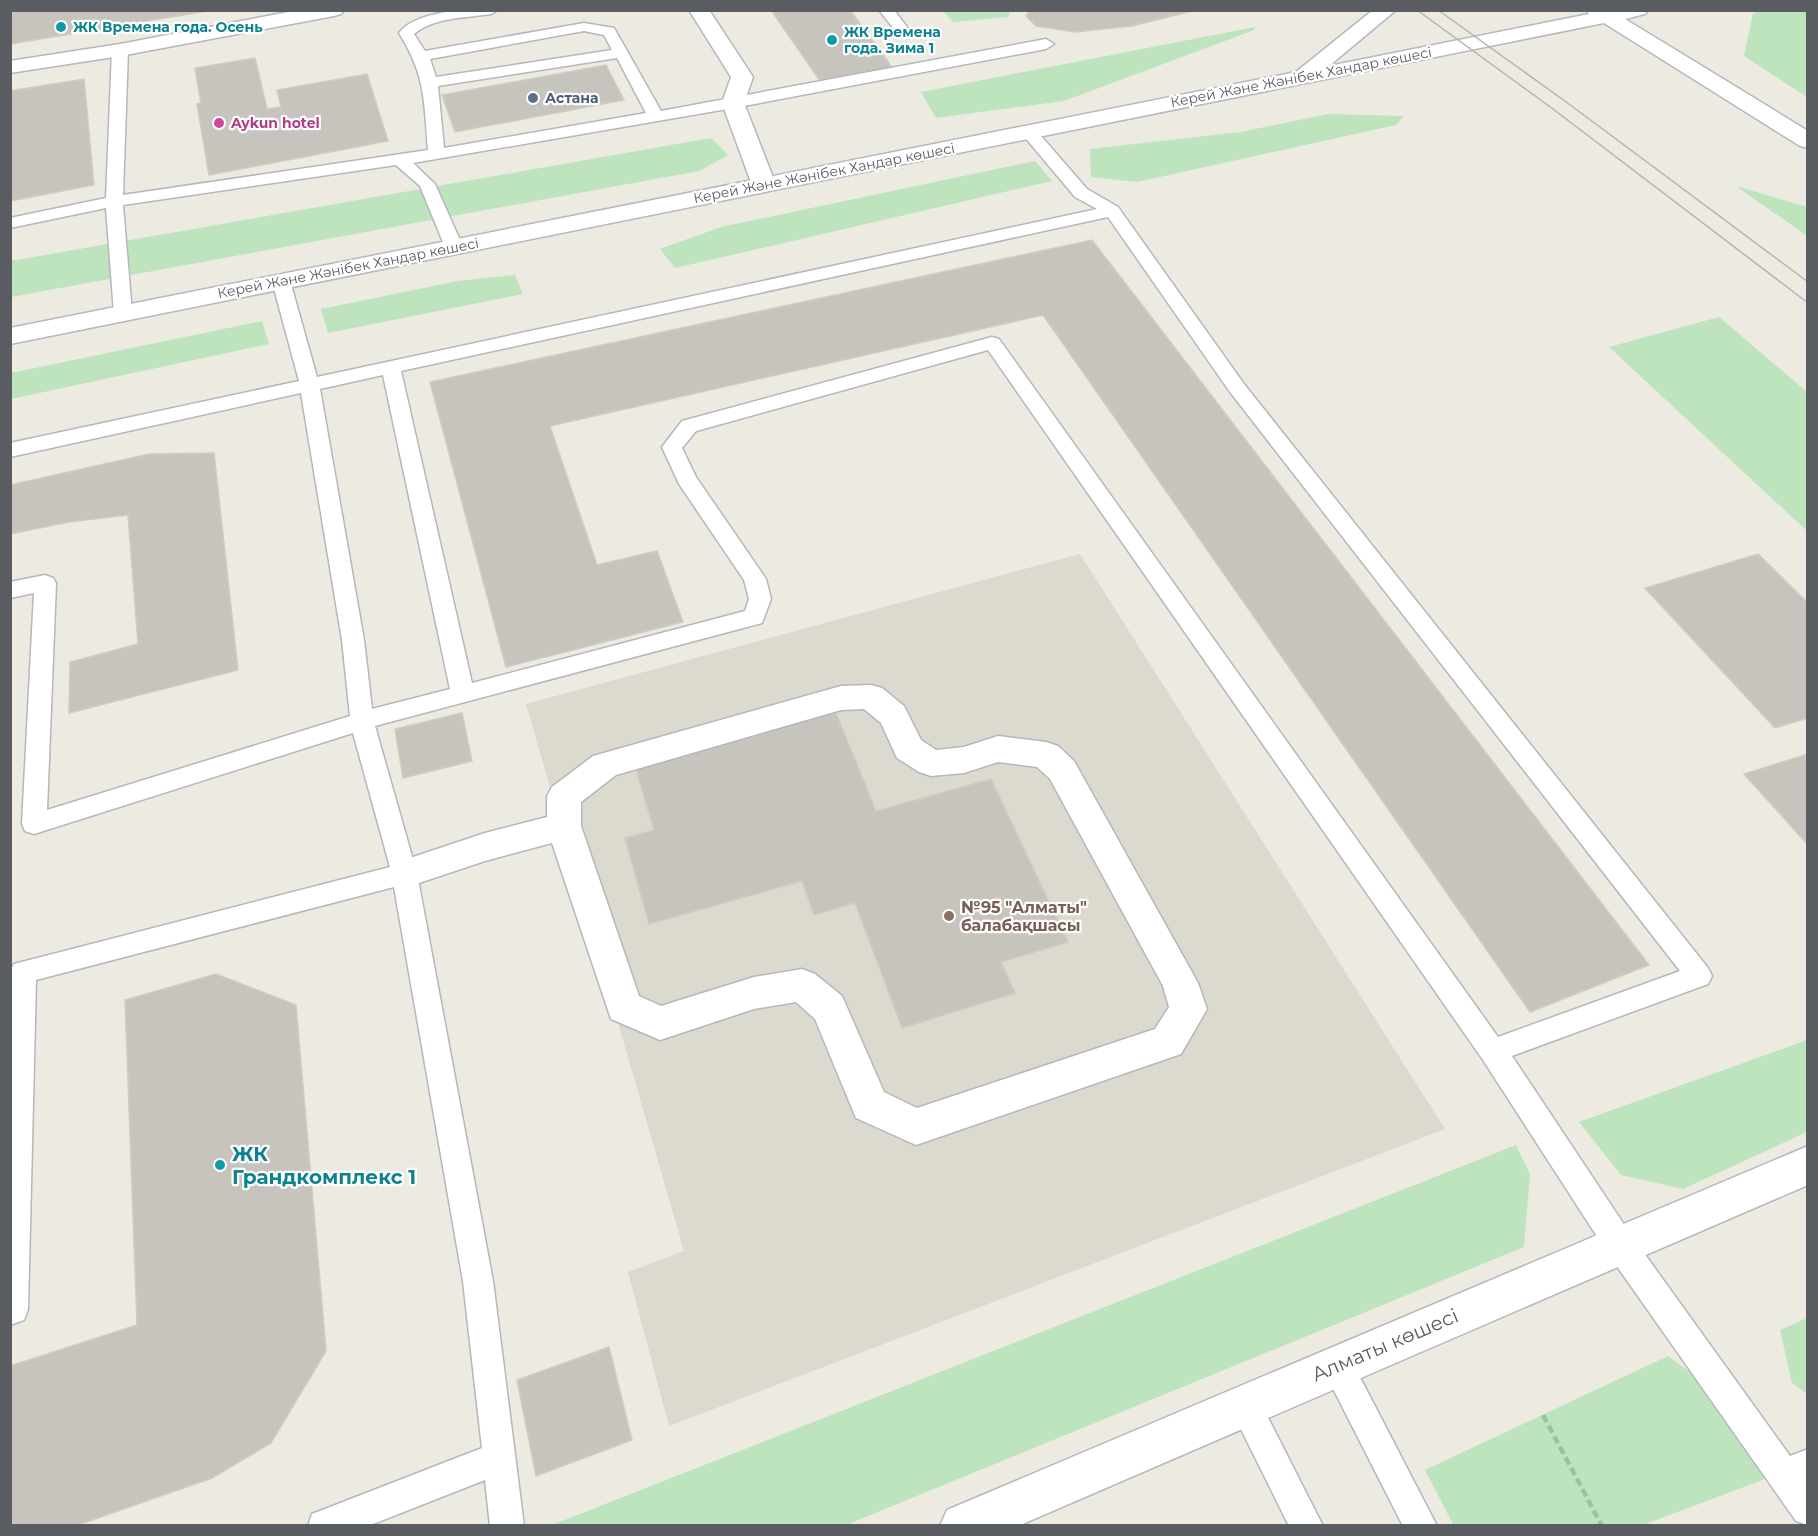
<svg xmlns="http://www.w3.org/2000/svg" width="1818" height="1536" viewBox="0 0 1818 1536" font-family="Montserrat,sans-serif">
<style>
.education{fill:#dcd9cf}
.green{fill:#bde4bd}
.building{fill:#c7c4be;stroke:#d1ccbf;stroke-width:1.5}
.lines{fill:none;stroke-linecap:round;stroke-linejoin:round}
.lane-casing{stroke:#b4b7bc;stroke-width:3}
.street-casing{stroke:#b4b7bc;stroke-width:3}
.secondary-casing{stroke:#b5b8be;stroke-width:3}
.path{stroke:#96c5a4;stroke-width:4.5;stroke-dasharray:8 4;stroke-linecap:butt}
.lane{fill:#fff;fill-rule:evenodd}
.street{fill:#fff;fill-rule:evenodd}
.secondary{fill:#fff;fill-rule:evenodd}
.tram{stroke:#b2b3b3;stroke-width:1.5}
.culture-dot{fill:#0f9aa8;stroke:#fff;stroke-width:2}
.service-dot{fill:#5c6f8a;stroke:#fff;stroke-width:2}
.hotel-dot{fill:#d1479c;stroke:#fff;stroke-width:2}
.education-dot{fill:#8d6e63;stroke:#fff;stroke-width:2}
.labels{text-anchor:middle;stroke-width:4.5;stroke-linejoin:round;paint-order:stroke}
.far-culture-label{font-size:14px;font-weight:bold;fill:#0d838f;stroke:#fff;text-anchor:start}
.far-street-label{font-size:14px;fill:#595d62;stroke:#fff}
.far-service-label{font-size:14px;font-weight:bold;fill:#4e5e75;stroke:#fff;text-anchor:start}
.far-hotel-label{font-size:14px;font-weight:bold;fill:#b23c85;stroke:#fff;text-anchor:start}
.education-label{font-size:16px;font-weight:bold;fill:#785e54;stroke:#fff;text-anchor:start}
.near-culture-label{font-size:20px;font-weight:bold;fill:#0d838f;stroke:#fff;text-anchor:start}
.near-street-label{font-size:20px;fill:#595d62;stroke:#fff}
</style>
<rect width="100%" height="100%" fill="#eceae1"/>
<path class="education" d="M1080 554 1445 1129 669 1426 628 1272 684 1251 526 704Z"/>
<path class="green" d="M943 11H1011L1008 17 953 22Z
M1764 11H1807V97L1744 56 1753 13Z
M1255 27 1254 30 1064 101 936 118 921 92Z
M1328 114 1404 116 1396 125 1137 182 1091 177 1090 149 1241 132Z
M711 138 728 155 699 171 11 297V261Z
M1035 161 1052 181 675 268 660 249 721 227Z
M1736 186 1807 207V236Z
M515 275 523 294 328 333 321 309 458 281Z
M1719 317 1807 392V531L1609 347Z
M262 321 269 344 11 399V373Z
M1807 1040V1132L1683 1189 1621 1175 1579 1122Z
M1516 1145 1530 1174 1524 1247 846 1525H552Z
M1807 1318V1394L1792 1383 1780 1330Z
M1668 1356 1695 1376 1765 1479 1643 1525 1454 1526 1425 1470Z"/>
<path class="building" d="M11 10H213L10 44Z
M771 10H850L894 70 822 84Z
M1030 10H1196L1132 26 1075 32 1036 26 1026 16Z
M255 58 267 109 281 107 277 90 367 74 388 141 209 175 197 104 201 103 195 68Z
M606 65 624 100 455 132 442 95Z
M84 79 94 185 10 201V91Z
M1092 240 1649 965 1530 1012 1043 315 550 426 597 565 657 551 683 622 506 667 430 382Z
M214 453 238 670 69 713 70 662 138 644 128 515 69 522 10 534V485L149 454Z
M1758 554 1808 603V718L1775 728 1645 588Z
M462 713 472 761 403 778 395 729Z
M836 713 876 811 991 779 1068 942 1001 962 1015 993 902 1028 855 903 814 915 802 881 649 924 625 838 654 830 635 766Z
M1808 754V845L1744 774Z
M216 974 296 1005 326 1351 271 1443 212 1478 75 1526H10V1366L137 1325 125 1000Z
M609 1347 632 1440 536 1476 517 1380Z"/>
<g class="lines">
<g class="lane-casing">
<path id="lane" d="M456 10H498L491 14C466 18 434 17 414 34L425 51 584 23 614 28 661 111 1046 39 1054 44 1046 49 733 108 413 163 435 184 463 247 460 251H448L445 247 420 186 396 165 123 205 132 313 129 317H117L114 313 106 208 10 228V218L106 198 112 50 115 47H125L128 50 123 195 428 150C424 102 426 76 399 33 411 17 437 14 456 10ZM584 31 604 35 612 50 436 77 430 59ZM617 58 646 113 444 148 438 86Z
M879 10H894L910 31 908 34H898Z
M1029 127 1035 129 1087 189 1118 207 1244 384 1708 968 1712 976 1708 984 1512 1056 1631 1235 1790 1456 1808 1449V1525L1796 1521 1609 1255 1483 1060 988 350 696 431 682 448 696 477 766 579 771 599 762 623 375 726 417 874 493 1281 524 1526H490L485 1480 368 1526H308L312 1514 482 1448 463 1281 394 887 36 980 28 1309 24 1320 10 1325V970L14 964 390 867 353 733 34 834 25 831 22 824 34 593 10 598V582L45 575 53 578 56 583 47 810 350 716 342 640 301 393 10 457V443L299 381 272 281 275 277H287L290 281 317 377 1097 209 1075 197 1023 135 1021 132ZM1108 217 1230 392 1680 971 1498 1037 999 339 992 337 682 421 662 447 679 484 744 580 749 599 745 611 472 683 401 371ZM383 375 450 689 372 709 364 640 320 389Z
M1337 1349 1348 1354 1437 1526H1403L1321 1365 1326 1354Z
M1245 1389 1256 1394 1323 1526H1289L1229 1405 1234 1394Z"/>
</g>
<g class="street-casing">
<path id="street" d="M299 10H344L341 14 334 16 120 56 10 73V61L120 44Z
M689 10H709L753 77 744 103 776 185 772 190 764 192 756 190 752 185 722 103 731 77Z
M871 685 882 688 904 706 921 740 936 750 964 747 998 736 1046 742 1058 746 1074 761 1198 983 1207 1009 1181 1054 916 1145 856 1118 815 1019 796 1002 754 1009 660 1040 611 1019 552 843 485 861 404 888 392 884 387 874 392 864 485 833 547 817V796L552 787 593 756 841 686ZM864 709 881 723 897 758 919 772 931 776 964 773 998 762 1037 767 1050 779 1163 986 1169 1007 1155 1029 917 1108 884 1092 842 996 815 974 802 969 754 977 661 1006 639 996 581 826V802L616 775 841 710Z
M1808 1146V1185L1018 1526H940L947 1510Z"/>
</g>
<g class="secondary-casing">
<path id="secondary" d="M1373 10H1396L1329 66 1589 14 1587 10H1648L1645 14 1625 19 1808 131V148L1800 146 1604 23 10 344V328L1296 72Z"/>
</g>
<path class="path" d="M1543 1415 1602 1526"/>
<use href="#lane" class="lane"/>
<use href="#street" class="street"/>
<use href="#secondary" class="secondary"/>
<path class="tram" d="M1417 10 1553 109 1808 303
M1438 10 1569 104 1808 282"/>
</g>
<g class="culture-dot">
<circle cx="61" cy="27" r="6"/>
<circle cx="832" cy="40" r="6"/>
<circle cx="220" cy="1165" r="6"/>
</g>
<circle class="service-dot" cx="533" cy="98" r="6"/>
<circle class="hotel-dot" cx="219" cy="123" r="6"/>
<circle class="education-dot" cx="949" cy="916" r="6"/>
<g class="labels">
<g class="far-culture-label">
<text x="73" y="32">ЖК Времена года. Осень</text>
<text x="844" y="37">ЖК Времена<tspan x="844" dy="16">года. Зима 1</tspan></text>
</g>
<g class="far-street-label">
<text transform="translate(1301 77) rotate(-11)" y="5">Керей Және Жәнібек Хандар көшесі</text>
<text transform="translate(824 173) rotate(-11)" y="5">Керей Және Жәнібек Хандар көшесі</text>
<text transform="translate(348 268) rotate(-11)" y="5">Керей Және Жәнібек Хандар көшесі</text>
</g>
<g class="far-service-label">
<text x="545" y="103">Астана</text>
</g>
<g class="far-hotel-label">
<text x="231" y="128">Aykun hotel</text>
</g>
<g class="education-label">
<text x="961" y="913">№95 "Алматы"<tspan x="961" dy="18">балабақшасы</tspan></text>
</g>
<g class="near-culture-label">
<text x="232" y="1161">ЖК<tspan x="232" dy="23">Грандкомплекс 1</tspan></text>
</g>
<g class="near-street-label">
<text transform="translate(1385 1345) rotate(-23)" y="7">Алматы көшесі</text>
</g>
</g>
<rect width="1818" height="1536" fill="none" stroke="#595d62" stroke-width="24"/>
</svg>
